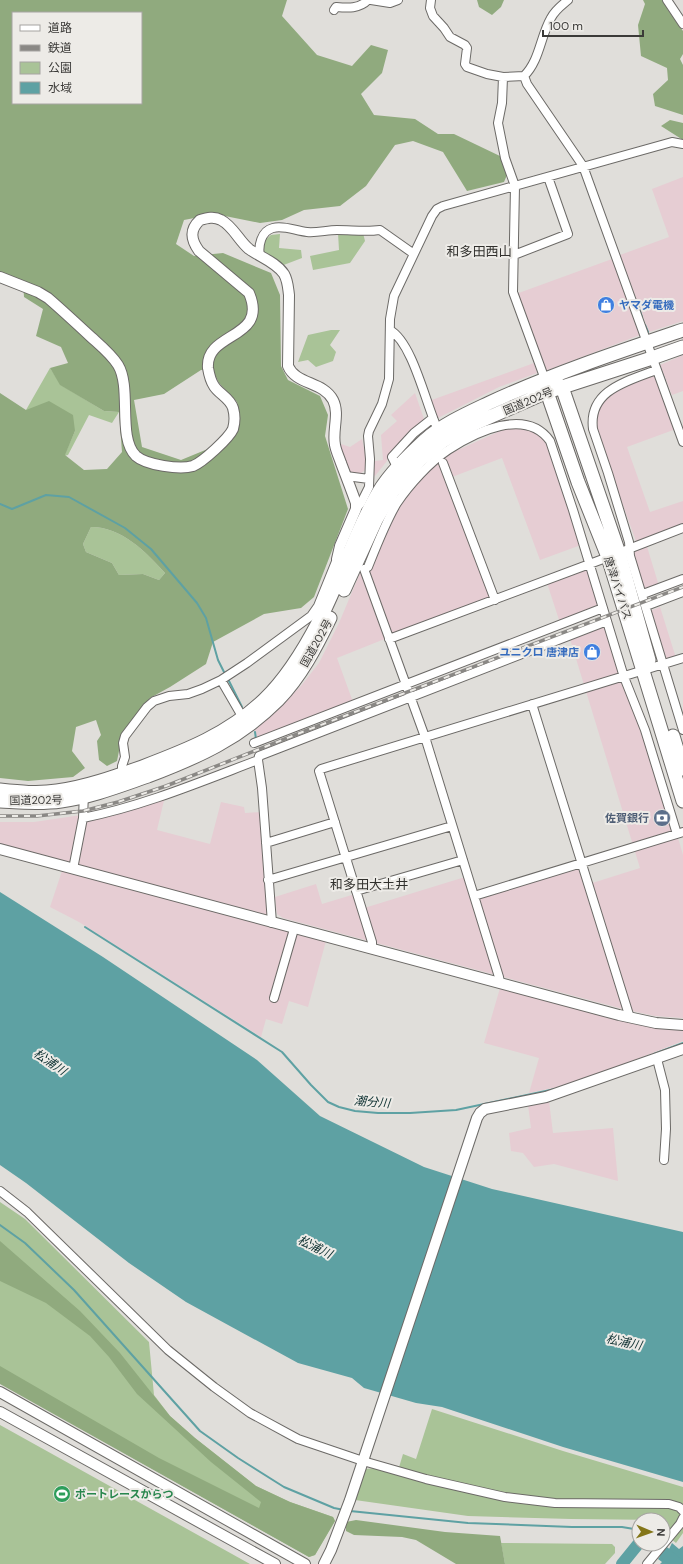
<svg xmlns="http://www.w3.org/2000/svg" width="683" height="1564" viewBox="0 0 683 1564" font-family="'DM Sans','Noto Sans JP',sans-serif">
<style>
.commercial{fill:#e6cdd3}
.green{fill:#a9c397}
.forest{fill:#90aa7e;fill-rule:evenodd}
.water{fill:#5ea1a3}
.lines{fill:none;stroke-linecap:round;stroke-linejoin:round}
.stream{stroke:#5ea1a3;stroke-width:2}
.river{stroke:#5ea1a3;stroke-width:12}
.minor-casing{stroke:#6c6a67;stroke-width:10}
.tertiary-casing{stroke:#6c6a67;stroke-width:12}
.trunk-casing{stroke:#6c6a67;stroke-width:15}
.minor{stroke:#fff;stroke-width:8}
.tertiary{stroke:#fff;stroke-width:10}
.trunk{stroke:#fff;stroke-width:13}
.rail-casing{stroke:#8a8885;stroke-width:3.5}
.rail{stroke:#edebe7;stroke-width:2;stroke-dasharray:6;stroke-linecap:butt}
.labels{text-anchor:middle;stroke-width:4;stroke-linejoin:round;paint-order:stroke}
.shop-label{font-size:11px;font-weight:bold;fill:#366cbe;stroke:#edebe7;text-anchor:start}
.street-label{font-size:11px;fill:#3b3a38;stroke:#edebe7}
.service-label{font-size:11px;font-weight:bold;fill:#4e5e75;stroke:#edebe7;text-anchor:end}
.leisure-label{font-size:11px;font-weight:bold;fill:#27864d;stroke:#edebe7;text-anchor:start}
.water-label{font-size:12px;font-style:italic;fill:#0c2f30;stroke:#edebe7}
.quarter-label{font-size:13px;fill:#31302d;stroke:#edebe7}
</style>
<rect width="100%" height="100%" fill="#e0deda"/>
<path class="commercial" d="M683 177V321L649 332 620 255 669 237 652 189Z
M612 259 640 335 545 371 516 294Z
M683 355V391L672 395 660 365Z
M534 363 537 373 499 387 436 419 429 401Z
M654 373 676 429 627 447 650 512 683 501V524L645 540 659 586 645 591 632 551 637 544 596 431 597 413 603 401 616 388Z
M415 393 424 419 388 455 387 461 375 476 365 470 359 475H353L347 470 338 443 350 447 362 439 367 462 383 460 381 435 397 421 391 415Z
M509 427 528 428 549 442 581 545 540 560 502 458 452 477 495 595 337 658 353 702 257 738 255 730 301 686 319 663 339 623 360 573 368 572 398 509 416 485 430 470 449 454Z
M588 568 600 608 560 623 547 583Z
M660 607 676 658 665 661 650 611Z
M605 626 641 728 673 832 679 841 683 855V1018L655 1016 623 1009 283 918 277 914 275 897 316 884 322 904 355 894 361 909 465 877 473 900 580 867 586 885 640 868 570 639Z
M166 792 157 830 210 844 221 802 244 807 245 813 261 812 268 915 0 845V822H34L95 813Z
M62 871 326 941 308 1007 289 1001 282 1024 266 1019 261 1037 79 922 50 907Z
M500 988 634 1024 656 1027 683 1029V1041L601 1073 557 1087 529 1093 539 1058 484 1043Z
M549 1101 553 1133 613 1128 618 1181 554 1164 534 1167 523 1153 511 1151 509 1133 531 1128 528 1105Z"/>
<path class="green" d="M338 233H363L365 241 350 263 313 270 310 256 339 250Z
M280 234 279 248 301 250 302 258 281 266 263 254V242L271 235Z
M331 330H340L330 345 336 352 333 361 316 367 308 360 298 362 308 335Z
M50 368 61 385 104 411 119 412 112 423 89 415 68 455 64 456 75 431 26 410Z
M91 527C122 527 146 552 165 573L159 580 143 574 119 575 112 563 86 552 83 544Z
M0 1202 25 1219 149 1342 154 1395 170 1416 195 1438 256 1486 290 1502 333 1517 335 1521 315 1555 309 1557 0 1383Z
M432 1409 563 1451 683 1487V1533L676 1543 663 1532V1520L571 1519 468 1516 355 1500 365 1469 375 1468 397 1474 403 1454 416 1459Z
M0 1425 250 1564H0Z
M501 1543 612 1544 615 1547V1553L605 1564H505Z"/>
<path class="forest" d="M0 0H287L282 16 317 55 352 66 371 45 388 50 382 73 361 94 374 115 415 119 438 134H454L502 157 507 175 504 182 467 191 443 152 413 141 395 145 366 186 340 206 304 210 282 220 260 223 215 214 184 220 176 244 194 256 223 253 271 273 280 295 281 366 288 380 320 396 328 415 325 436 348 509 314 597 301 608 264 614 213 642 206 664 170 687 150 698 120 737 119 751 117 761 107 766 99 760 97 741 101 735 96 720 76 727 72 751 85 768 73 777 28 781 0 778V393L26 410 49 401 73 415 75 431 65 455 84 470 107 469 122 452 119 412 104 411 60 385 50 368 68 363 61 347 36 336 43 309 24 297 23 282 0 273ZM13 13H141V103H13ZM212 369 219 383 237 402 240 422 232 439 181 460 142 447 134 400 164 394 201 370ZM91 527C122 527 146 552 165 573L159 580 143 574 119 575 112 563 86 552 83 544Z
M477 0H504L501 7 492 15 479 7Z
M643 0H663L668 10 683 31V54L680 59 683 65V115L655 106 653 94 668 80 667 68 641 56 638 25 645 4Z
M670 120 683 123V140L661 126Z
M0 1241 80 1311 120 1353 170 1416 195 1438 256 1486 290 1502 333 1517 335 1521 315 1555 309 1557 0 1384V1366L159 1458 259 1508 261 1502 211 1462 137 1394 109 1357 90 1336 46 1303 0 1281Z
M356 1520 445 1532 500 1536 505 1564H456L416 1540 402 1537 354 1535 346 1531V1522Z"/>
<path class="water" d="M0 892 103 957 257 1060 320 1116 424 1167 492 1189 683 1232V1482L563 1447 442 1407 416 1403 364 1388 352 1378 298 1363 186 1302 129 1263 26 1183 0 1165Z
M672 1543 679 1549 683 1546V1564H660L662 1562 658 1559 667 1548 669 1549Z"/>
<g class="lines">
<path class="stream" d="M637 302 642 317
M645 325 648 332
M660 368 665 381
M0 504 12 509 46 495 69 497 125 528 151 549 197 603 206 618 218 660 224 672
M228 679 242 707
M255 732 256 739
M85 927 282 1052 311 1085 328 1102 339 1107 355 1111 378 1113H410L456 1110 555 1089
M654 1054 683 1043
M0 1225 25 1243 74 1290 200 1431 238 1458 284 1487 334 1508 344 1510
M350 1511 468 1523 572 1527H622L634 1529 639 1533"/>
<path class="river" d="M654 1544 678 1564
M622 1564 639 1543"/>
<g class="minor-casing">
<path id="minor" d="M371 0 390 3 398 0
M431 0 430 8 433 16 444 28 450 37 465 45 467 48 465 64 467 67 487 74 503 77
M667 0 683 24
M334 10 336 7C348 8 359 9 368 0
M524 76 527 84 583 166 683 442
M514 255 568 234 548 177
M260 256C258 246 261 231 273 228 284 225 296 231 307 232 317 233 327 230 337 230 352 230 366 232 380 230L414 254
M390 330C413 343 426 405 438 430
M656 370C628 381 588 390 593 429L608 473 629 542 630 556 683 730
M547 378 543 374 513 292 515 186 505 158 498 123 502 103 503 77 524 76C540 60 540 37 551 18 555 10 561 6 568 0
M443 463 495 600
M397 467 392 457 414 433 433 418
M346 476 369 479
M356 509 361 503 369 487 370 459 368 436 369 431 382 404 389 379 390 319 394 296 432 216 437 209 443 206 672 142 683 144
M626 550 683 528
M643 594 683 579
M646 606 683 592
M389 639 611 556
M221 680 243 718
M532 704 630 1018
M254 743 603 608
M122 774V766L125 757 123 743 125 736 147 707 154 701 169 696 188 694 202 689 221 680 247 663 311 616 318 606 337 559
M83 818C143 806 200 782 258 760
M266 843 335 822
M73 869 83 818 84 793
M268 880 452 826
M356 891 463 860
M474 896 683 832
M272 923 262 788 258 760 259 756 607 621
M372 949V942L319 771 321 769 683 658
M500 983 499 977 425 737 364 569 368 567C376 547 386 521 397 503 409 485 430 462 448 450 475 432 526 407 550 441L573 510 624 677 645 730 677 834
M274 998 294 929
M657 1059 665 1090 666 1129 664 1160
M0 1191 27 1212 168 1350 214 1387 250 1413 298 1439 363 1461 426 1479 505 1497 555 1503 669 1504 679 1507 683 1511
M647 1564 680 1524 683 1518"/>
</g>
<g class="tertiary-casing">
<path id="tertiary" d="M0 277 38 292 48 298C63 311 77 324 91 337 101 346 111 354 118 365 132 388 117 438 136 456 146 465 180 470 193 466 203 462 229 438 233 429 235 422 235 415 233 408 230 398 219 394 214 386 210 380 209 374 208 368 205 331 269 340 249 293L199 251C191 240 189 230 200 220 207 218 214 216 221 220 233 226 239 241 249 249 260 257 276 262 284 274 288 281 288 288 289 295L288 366C296 385 323 381 333 400 340 414 332 430 335 445 336 451 339 457 341 463 346 476 351 489 356 503V509L340 546 337 559 345 563
M0 849 619 1015 656 1023 683 1025
M0 1392 305 1564
M0 1412 275 1564
M324 1564 331 1550 350 1500 477 1118 480 1113 485 1109 546 1097 683 1049"/>
</g>
<g class="trunk-casing">
<path id="trunk" d="M547 383V392L578 482 608 557 683 801
M556 383 562 387 619 553 649 660
M344 590 376 520 393 491 420 460 443 441 476 423 547 392 652 358 683 347
M673 736 683 769
M0 790C19 792 38 794 57 791 86 787 114 777 142 767 187 750 228 734 264 700 287 678 305 648 319 621 341 579 354 533 378 493 390 473 408 456 425 440 443 424 468 413 489 403 552 374 618 352 683 330
M0 801C20 802 40 804 61 801 91 797 119 786 148 776 198 757 239 739 278 700 301 676 316 647 330 618"/>
</g>
<use href="#minor" class="minor"/>
<use href="#tertiary" class="tertiary"/>
<use href="#trunk" class="trunk"/>
<g class="rail-casing">
<path id="rail" d="M0 816H37L83 811 118 802 166 786 305 731 683 587"/>
</g>
<use href="#rail" class="rail"/>
</g>
<defs>
<g id="shop-disc" transform="scale(0.9)"><circle r="9.5" fill="#3f7fe0" stroke="#edebe7"/><path d="M-5-2.5h2.3a2.7 3.5 0 0 1 5.4 0H5L5.5 6h-11ZM-1.5-2.5h3a1.5 2.3 0 0 0-3 0Z" fill="#fff"/></g>
<g id="bank-disc" transform="scale(0.9)"><circle r="9.5" fill="#5c6f8a" stroke="#edebe7"/><path d="M-6-4H6V4H-6ZM0-2.3a2.3 2.3 0 1 0 0 4.6a2.3 2.3 0 1 0 0-4.6Z" fill="#fff"/></g>
<g id="stadium-disc" transform="scale(0.9)"><circle r="9.5" fill="#2e9e5b" stroke="#edebe7"/><path d="M0-5a6.5 5 0 1 0 0 10a6.5 5 0 1 0 0-10ZM-3.5-1.8h7v3.6h-7Z" fill="#fff"/></g>
</defs>
<g fill-rule="evenodd">
<use href="#shop-disc" x="606" y="305"/>
<use href="#shop-disc" x="592" y="652"/>
<use href="#bank-disc" x="662" y="818"/>
<use href="#stadium-disc" x="62" y="1494"/>
</g>
<g class="labels">
<g class="shop-label">
<text x="619" y="309">ヤマダ電機</text>
<text x="579" y="656" text-anchor="end">ユニクロ 唐津店</text>
</g>
<g class="street-label">
<text transform="translate(528 401) rotate(-23)" y="4">国道202号</text>
<text transform="translate(618 588) rotate(72)" y="4">唐津バイパス</text>
<text transform="translate(316 643) rotate(-61)" y="4">国道202号</text>
<text transform="translate(36 800) rotate(-1)" y="4">国道202号</text>
</g>
<g class="service-label">
<text x="649" y="822">佐賀銀行</text>
</g>
<g class="leisure-label">
<text x="75" y="1498">ボートレースからつ</text>
</g>
<g class="water-label">
<text transform="translate(50 1062) rotate(34)" y="4">松浦川</text>
<text transform="translate(372 1102) rotate(5)" y="4">潮分川</text>
<text transform="translate(315 1247) rotate(26)" y="4">松浦川</text>
<text transform="translate(624 1342) rotate(12)" y="4">松浦川</text>
</g>
<g class="quarter-label">
<text x="479" y="256">和多田西山</text>
<text x="369" y="889">和多田大土井</text>
</g>
</g>
<rect x="12" y="12" width="130" height="92" fill="#edebe7" stroke="#a6a4a1"/>
<rect x="20" y="25" width="20" height="6" fill="#ffffff" stroke="#a6a4a1"/>
<text x="48" y="32" font-size="12" fill="#3b3a38">道路</text>
<rect x="20" y="45" width="20" height="6" fill="#8a8885" stroke="#a6a4a1"/>
<text x="48" y="52" font-size="12" fill="#3b3a38">鉄道</text>
<rect x="20" y="62" width="20" height="12" fill="#a9c397" stroke="#a6a4a1"/>
<text x="48" y="72" font-size="12" fill="#3b3a38">公園</text>
<rect x="20" y="82" width="20" height="12" fill="#5ea1a3" stroke="#a6a4a1"/>
<text x="48" y="92" font-size="12" fill="#3b3a38">水域</text>
<g transform="translate(651 1532) rotate(92)"><circle r="19" fill="#edebe7" stroke="#a6a4a1"/>
<path d="M0-3L7 15L0 10L-7 15Z" fill="#847619"/>
<text y="-6" font-size="11" font-weight="bold" text-anchor="middle" fill="#3b3a38">N</text>
</g>
<path d="M543 30v6h100v-6" fill="none" stroke="#3b3a38" stroke-width="2"/>
<text x="549" y="30" font-size="12" fill="#3b3a38" stroke="#edebe7" stroke-width="3" paint-order="stroke">100 m</text>
</svg>
